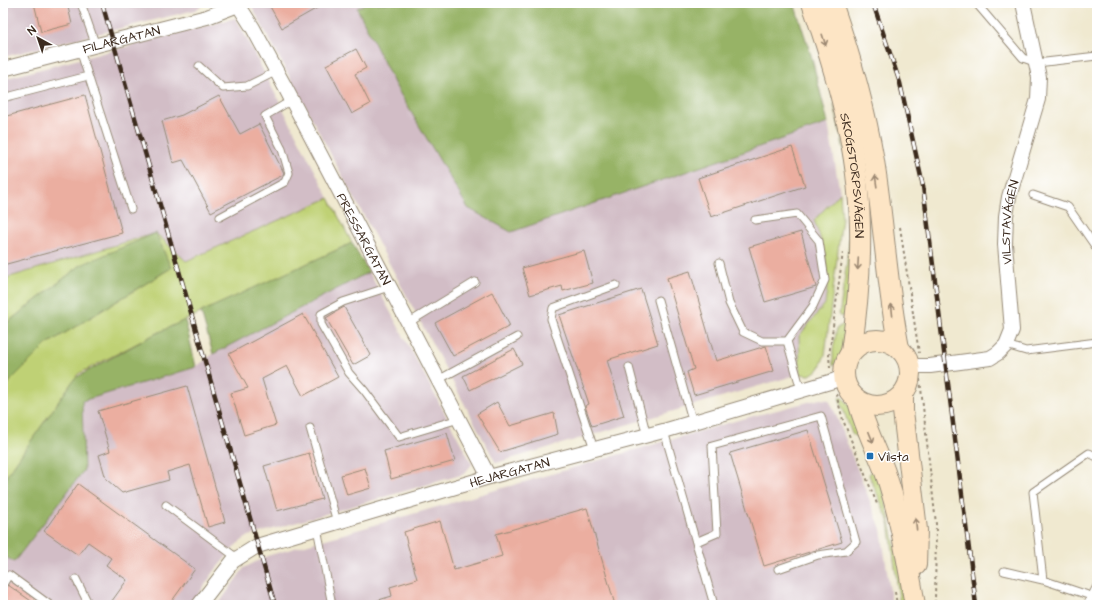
<svg xmlns="http://www.w3.org/2000/svg" width="1100" height="608" viewBox="0 0 1100 608" font-family="'Architects Daughter',sans-serif">
<style>
.industrial{fill:#d2bdc6}
.green{fill:#bfd174;stroke:#7d7e49}
.forest{fill:#97b366;stroke:#696e42}
.building{fill:#ebaea0}
.lines{fill:none;stroke-linecap:round;stroke-linejoin:round}
.service-casing{stroke:#968a77;stroke-width:9}
.minor-casing{stroke:#968a77;stroke-width:16}
.secondary-casing{stroke:#968a77;stroke-width:22}
.path{stroke:#968a77;stroke-width:2;stroke-dasharray:3 3;stroke-linecap:butt}
.service{stroke:#fff;stroke-width:7}
.minor{stroke:#fff;stroke-width:14}
.secondary{stroke:#fde5c5;stroke-width:20}
.rail-casing{stroke:#3b2a1e;stroke-width:4.5}
.rail{stroke:#fff;stroke-width:3;stroke-dasharray:9;stroke-linecap:butt}
.oneway{stroke:#9c8872}
.poi-dot{fill:#1f6fb2;stroke:#fff;stroke-width:1.5}
.labels{text-anchor:middle;stroke-width:3;stroke-linejoin:round;paint-order:stroke}
.street-label{font-size:13px;fill:#3b2a1e;stroke:#fff}
.poi-label{font-size:13px;fill:#3b2a1e;stroke:#fff;text-anchor:start}
</style>
<rect width="100%" height="100%" fill="#fff"/>
<filter id="ink" filterUnits="userSpaceOnUse"><feTurbulence type="fractalNoise" baseFrequency=".025" numOctaves="2"/><feDisplacementMap in="SourceGraphic" scale="8" xChannelSelector="R" yChannelSelector="G"/><feConvolveMatrix kernelMatrix="1 2 1 2 8 2 1 2 1" color-interpolation-filters="sRGB"/></filter>
<filter id="wash" filterUnits="userSpaceOnUse"><feTurbulence type="fractalNoise" baseFrequency=".012" numOctaves="4" result="noise"/><feDisplacementMap in="SourceGraphic" scale="16" xChannelSelector="R" yChannelSelector="G"/><feGaussianBlur stdDeviation="0.9" result="paint"/><feColorMatrix in="noise" values="0 0 0 0 0 0 0 0 0 0 0 0 0 0 0 0 0 1.4 0 .05"/><feComposite in="paint" operator="in"/></filter>
<g filter="url(#wash)">
<rect width="100%" height="100%" fill="#f0e9d0"/>
<path class="industrial" d="M3 3H206L195 10 3 57Z
M250 3H367L357 8 395 85 468 208 511 232 828 123 840 193 814 220 825 252 828 282 825 304 799 336 800 374 496 463Z
M236 18 329 198 186 261 156 233 3 279V79Z
M369 272 472 464 464 474 249 536 237 544 216 569 191 605H3V555L14 562 84 470 82 401 196 367 213 354Z
M820 399 829 400 834 410 881 529 892 605H218L244 568 267 556 742 419Z"/>
<path class="green" d="M834 104 851 174 852 317 839 316C845 276 852 236 850 195 848 164 840 134 834 104Z
M840 193 842 218 825 355 819 369 810 375 800 374 799 336 825 304 828 282 825 252 814 220Z
M329 198 352 243 153 335 78 374 3 481V391L11 380 47 344 171 268 81 265 3 326V279L156 233 186 261Z
M844 324H851L840 359 833 366V349L837 328Z
M841 397C854 405 857 422 863 436L859 438 852 434 839 398Z
M873 468 881 479 901 573 904 605H900L889 522 869 475Z"/>
<path class="forest" d="M367 3H794L811 55 828 123 511 232 468 208 395 85 357 8Z
M156 233 171 268 47 344 11 380 3 391V326L81 265Z
M352 243 369 272 213 354 201 312Z
M185 320 196 367 82 401 84 470 14 562 3 555V481L75 378 153 335Z"/>
<g id="blocks">
<path class="building" d="M34 3H67L72 24 41 32Z
M268 3H326L282 28Z
M356 49 366 68 355 74 370 104 352 114 326 65Z
M85 95 122 233 3 265V228H6L3 217V117Z
M219 96 240 134 259 124 284 173 283 175 211 212 183 160 173 163 162 121 182 115Z
M792 147 805 186 711 217 698 178Z
M801 232 816 287 765 302 749 247Z
M584 251 593 283 563 291 562 286 530 295 522 268Z
M690 271 716 361 766 346 774 371 694 395 687 372 694 369 667 278Z
M641 289 658 344 607 360 624 416 592 426 585 406 589 404 559 315Z
M492 292 510 326 453 356 435 323Z
M344 307 371 355 353 365 326 318Z
M303 314 338 377 303 396 287 366 262 379 276 425 244 435 231 393 248 388 229 354Z
M514 349 522 364 470 390 463 376Z
M187 386 225 522 208 527 190 465 167 472 169 480 122 493 106 479 99 455 110 451 98 411Z
M497 402 510 426 554 413 558 434 500 452 477 414Z
M808 430 842 542 764 566 730 453Z
M447 433 455 461 391 479 384 451Z
M309 453 322 499 277 511 264 466Z
M365 468 371 488 347 495 341 475Z
M78 484 195 569 169 605H109L127 580 106 565 111 558 88 542 78 555 44 531Z
M587 508 615 605H373L372 602 392 596 390 587 417 579 404 532 440 521 454 570 502 556 496 534Z
M8 585 37 605H3V589Z"/>
</g>
</g>
<g filter="url(#ink)">
<use href="#blocks" fill-opacity="0" stroke="#968a77" stroke-width="1"/>
<g class="lines">
<g class="service-casing">
<path id="service" d="M81 3 96 46
M976 3 1023 58 1037 63 1097 56
M80 50 131 209
M199 66 223 88 247 86 277 71
M3 98 88 76
M1033 195 1068 207 1097 249
M220 217 285 182 289 173 282 149 265 116 292 100
M755 220 797 214 819 241 825 280 813 306 787 341
M719 263 729 303 743 332 762 341H787L801 390
M389 287 343 302 321 314V324L349 373 364 390 399 437 459 419
M658 300 693 423
M408 323 475 282
M1006 345 1026 351 1097 342
M629 367 647 436
M438 380 517 337
M310 428 337 522
M664 431 714 605
M594 449 551 319 553 308 616 285
M166 505 237 558
M317 528 332 605
M696 542 717 533 712 446 821 416 856 542 846 551 818 555 778 569
M1004 571 1043 580 1097 598
M76 579 89 605
M1043 580 1033 492 1089 453 1097 457
M3 584 9 575 50 605
M1087 605 1097 586"/>
</g>
<g class="minor-casing">
<g id="minor">
<path id="s1" d="M237 3 253 28 285 87 489 477"/>
<path id="s2" d="M3 69 207 17 238 5"/>
<path id="s3" d="M910 366H930L990 358 998 353 1006 345 1012 330 1005 244 1006 216 1009 197 1038 99 1039 77 1023 3"/>
<path id="s4" d="M199 605 233 561 257 546 489 477 667 430 833 381 844 376"/>
</g>
</g>
<g class="secondary-casing">
<g id="secondary">
<path id="s5" d="M812 3C837 75 859 151 860 228 861 269 857 312 851 352"/>
<path d="M832 3C850 55 865 107 874 161 884 223 887 287 899 348"/>
<circle cx="877" cy="373" r="33"/>
<path d="M903 394V411L917 530 916 565"/>
<path d="M858 401C864 425 876 448 885 472 900 515 907 560 915 605"/>
</g>
</g>
<path class="path" d="M900 227 919 353
M830 368 829 356 843 252
M920 379 936 524 935 605
M836 394 843 420 877 504
M895 592 897 605"/>
<use href="#service" class="service"/>
<use href="#minor" class="minor"/>
<use href="#secondary" class="secondary"/>
<g class="rail-casing">
<path id="rail" d="M102 3 275 605
M873 3 900 83 923 186 976 605"/>
</g>
<use href="#rail" class="rail"/>
</g>
<defs><path id="oneway-shaft" d="M-6 0H5M1.5-3L5.5 0L1.5 3" fill="none" stroke-width="1.6" stroke-linecap="round" stroke-linejoin="round"/></defs>
<g class="oneway">
<use href="#oneway-shaft" transform="translate(824 40) rotate(72)"/>
<use href="#oneway-shaft" transform="translate(876 181) rotate(-98)"/>
<use href="#oneway-shaft" transform="translate(858 264) rotate(93)"/>
<use href="#oneway-shaft" transform="translate(892 310) rotate(-96)"/>
<use href="#oneway-shaft" transform="translate(871 437) rotate(68)"/>
<use href="#oneway-shaft" transform="translate(916 524) rotate(-96)"/>
</g>
</g>
<rect class="poi-dot" x="866" y="452" width="8" height="8" rx="2"/>
<g class="labels">
<g class="street-label">
<text dy="5" stroke="none"><textPath href="#s2" startOffset="122">FILARGATAN</textPath></text>
<text dy="5" stroke="none"><textPath href="#s5" startOffset="178">SKOGSTORPSVÄGEN</textPath></text>
<text dy="5" stroke="none"><textPath href="#s3" startOffset="226">VILSTAVÄGEN</textPath></text>
<text dy="5" stroke="none"><textPath href="#s1" startOffset="268">PRESSARGATAN</textPath></text>
<text dy="5" stroke="none"><textPath href="#s4" startOffset="347">HEJARGATAN</textPath></text>
</g>
<g class="poi-label">
<text x="878" y="461">Vilsta</text>
</g>
</g>
<rect width="1100" height="608" fill="none" stroke="#fff" stroke-width="16"/>
<g transform="translate(38 38) rotate(320)" stroke="#ffffff" stroke-width="3" paint-order="stroke">
<path d="M0-3L7 15L0 10L-7 15Z" fill="#3b2a1e"/>
<text y="-6" font-size="11" font-weight="bold" text-anchor="middle" fill="#3b2a1e">N</text>
</g>
</svg>
